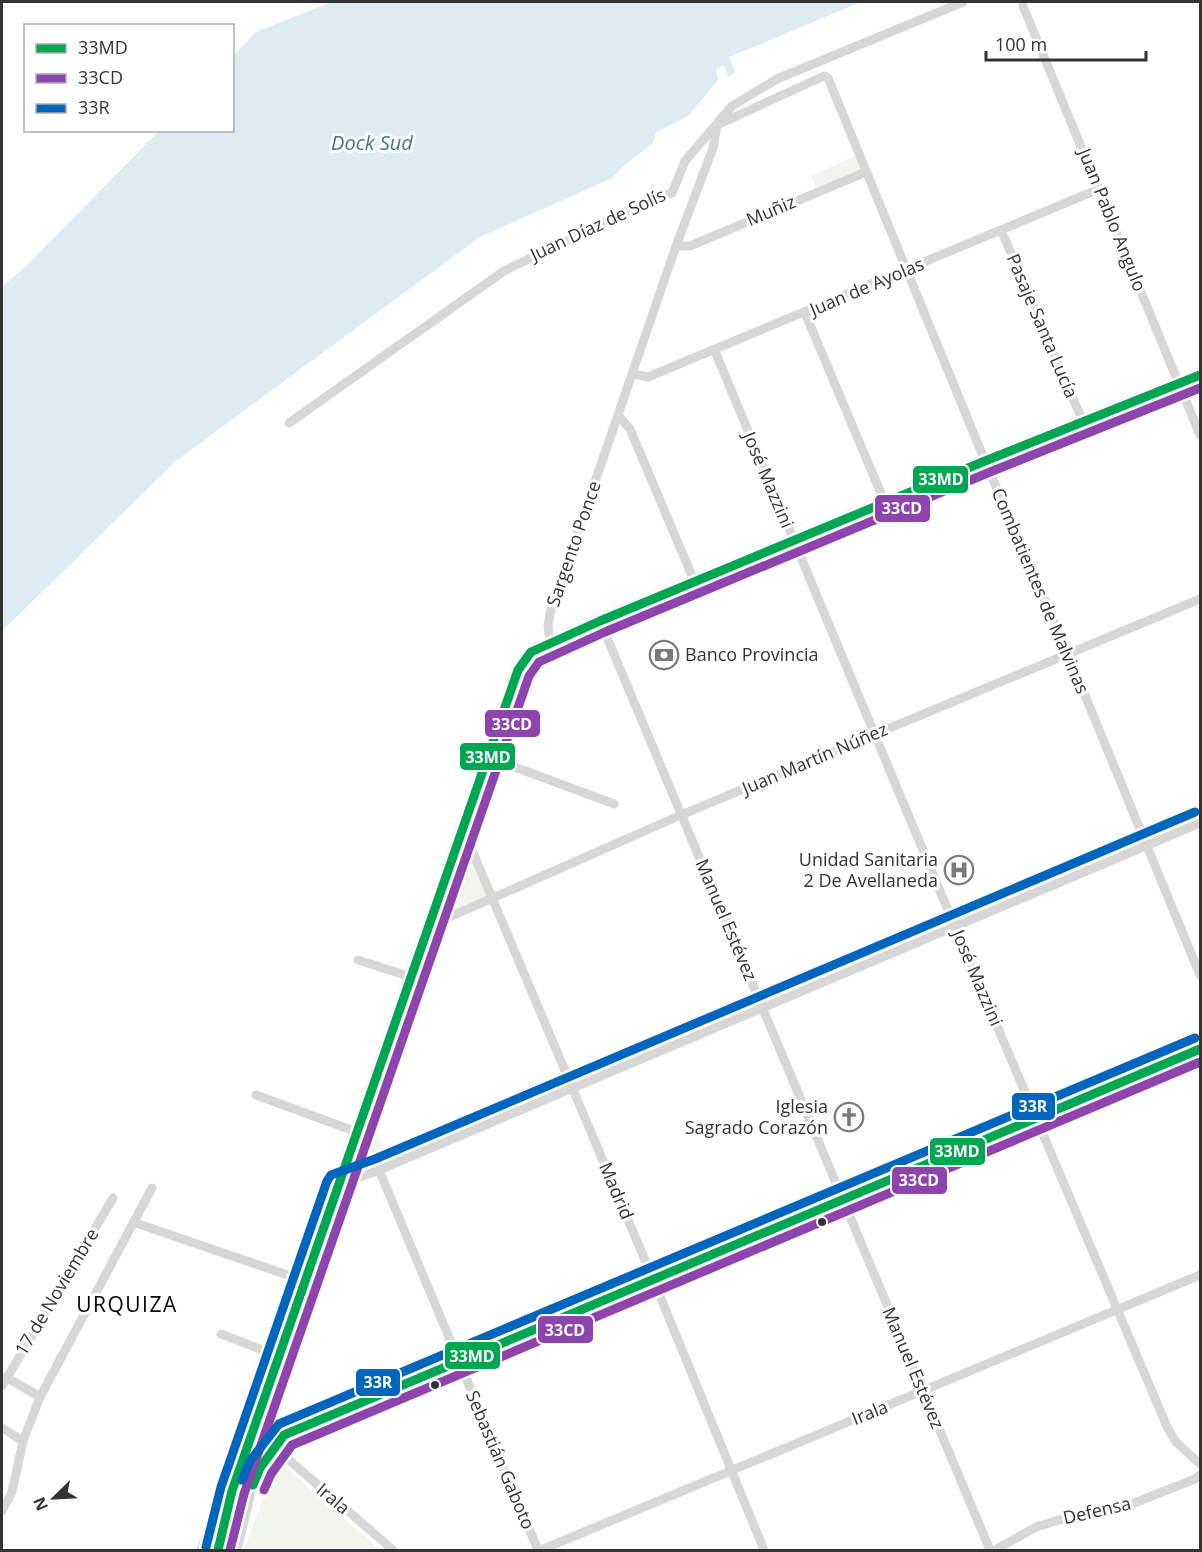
<svg xmlns="http://www.w3.org/2000/svg" width="1202" height="1552" viewBox="0 0 1202 1552" font-family="'Open Sans',sans-serif">
<style>
.green{fill:#f1f5ed}
.water{fill:#ddebf3}
.lines{fill:none;stroke-linecap:round;stroke-linejoin:round}
.minor{stroke:#d7d7d7;stroke-width:9}
.secondary{stroke:#d0d0d0;stroke-width:14}
.bus-1-casing{stroke:#fff;stroke-width:14}
.bus-2-casing{stroke:#fff;stroke-width:14}
.bus-3-casing{stroke:#fff;stroke-width:14}
.bus-1{stroke:#00a651;stroke-width:9}
.bus-2{stroke:#8e44ad;stroke-width:9}
.bus-3{stroke:#0065bd;stroke-width:9}
.bus-dot{fill:#333;stroke:#fff;stroke-width:2}
.labels{text-anchor:middle;stroke-width:6;stroke-linejoin:round;paint-order:stroke}
.street-label{font-size:18px;fill:#333;stroke:#fff}
.poi-label{font-size:18px;fill:#333;stroke:#fff;text-anchor:end}
.water-label{font-size:20px;font-style:italic;fill:#3f7597;stroke:#fff}
.quarter-label{font-size:21px;letter-spacing:1.5px;fill:#000;stroke:#fff}
.line-badge{stroke:#fff;stroke-width:2}
.badge-label{font-size:16px;text-anchor:middle;font-weight:bold;fill:#fff}
</style>
<rect width="100%" height="100%" fill="#fff"/>
<path class="green" d="M859 154 866 172 818 192 811 176Z
M459 837 468 843 492 897 445 919H430Z
M374 1125 386 1154 360 1164 358 1159Z
M278 1465 284 1466 380 1550H244L274 1469Z"/>
<path class="water" d="M331 2H861L729 57 735 72 729 77 724 65 716 69 718 80 688 116 656 132 653 143 625 165 612 178 480 237 177 460 2 631V287L28 264 159 131 232 130 233 56 256 32Z"/>
<g class="lines">
<path class="minor" d="M1023 6 1200 435
M717 125 824 76 828 78 985 461 1068 654 1200 975
M1001 230 1083 422
M676 246H690L866 172
M805 313 885 503
M714 349 955 927 1168 1429 1176 1442 1200 1464
M633 374 648 377 1099 189
M618 415 630 429 695 583
M289 423 504 271 644 203 672 193 685 161 732 106 777 79 963 2
M600 621 990 1550
M550 643 548 626 550 613 676 246 713 148 717 125
M488 757 614 804
M459 837 471 848 653 1279 764 1550
M430 919H445L681 815 1200 599
M358 960 411 977
M256 1095 357 1132
M379 1170 538 1550
M338 1185 379 1170 1200 823
M133 1222 305 1281
M221 1334 278 1356
M6 1377 40 1397
M2 1386 113 1198
M2 1428 23 1441
M274 1447 393 1550
M2 1511 12 1492 23 1441 40 1397 152 1188
M201 1550 212 1521 227 1498
M237 1550 250 1497
M541 1550 1200 1275
M995 1550 1036 1527 1059 1520 1119 1509 1195 1479 1200 1475"/>
<path class="secondary" d="M257 1420C262 1431 271 1435 284 1435
M228 1529C246 1498 260 1462 284 1435L1200 1049
M218 1550 232 1491 518 670 531 652 600 621 985 461 1200 375"/>
<g class="bus-1-casing">
<path id="bus-1" d="M253 1485 260 1468 284 1435 1200 1049
M218 1550 232 1491 518 670 531 652 600 621 985 461 1200 375"/>
</g>
<g class="bus-2-casing">
<path id="bus-2" d="M264 1490 271 1474 292 1445 1200 1062
M230 1550 244 1494 529 676 539 662 605 632 990 472 1200 388"/>
</g>
<g class="bus-3-casing">
<path id="bus-3" d="M242 1480 250 1461 279 1424 1195 1038
M206 1547 221 1487 327 1181 331 1175 375 1159 1195 812"/>
</g>
<use href="#bus-1" class="bus-1"/>
<use href="#bus-2" class="bus-2"/>
<use href="#bus-3" class="bus-3"/>
</g>
<defs>
<g id="bank-ring" transform="scale(1.5)"><circle r="9.5" fill="#fff" stroke="#7a7a7a" stroke-width="1.5"/><path d="M-6-4H6V4H-6ZM0-2.3a2.3 2.3 0 1 0 0 4.6a2.3 2.3 0 1 0 0-4.6Z" fill="#7a7a7a"/></g>
<g id="hospital-ring" transform="scale(1.5)"><circle r="9.5" fill="#fff" stroke="#7a7a7a" stroke-width="1.5"/><path d="M-5-5h3v3.5h4V-5h3V5h-3V1.5h-4V5h-3Z" fill="#7a7a7a"/></g>
<g id="church-ring" transform="scale(1.5)"><circle r="9.5" fill="#fff" stroke="#7a7a7a" stroke-width="1.5"/><path d="M-1.2-6h2.4v3.5h3.3v2.4h-3.3V6h-2.4V-.1h-3.3v-2.4h3.3Z" fill="#7a7a7a"/></g>
</defs>
<g fill-rule="evenodd">
<use href="#bank-ring" x="664" y="655"/>
<use href="#hospital-ring" x="959" y="870"/>
<use href="#church-ring" x="849" y="1117"/>
</g>
<g class="bus-dot">
<circle cx="822" cy="1222" r="5"/>
<circle cx="435" cy="1385" r="5"/>
</g>
<g class="labels">
<g class="street-label">
<text transform="translate(771 211) rotate(-23)" y="6">Muñiz</text>
<text transform="translate(1112 220) rotate(68)" y="6">Juan Pablo Angulo</text>
<text transform="translate(598 225) rotate(-25)" y="6">Juan Díaz de Solís</text>
<text transform="translate(867 287) rotate(-23)" y="6">Juan de Ayolas</text>
<text transform="translate(1042 326) rotate(67)" y="6">Pasaje Santa Lucía</text>
<text transform="translate(768 480) rotate(67)" y="6">José Mazzini</text>
<text transform="translate(574 544) rotate(-71)" y="6">Sargento Ponce</text>
<text transform="translate(1040 591) rotate(67)" y="6">Combatientes de Malvinas</text>
<text transform="translate(815 759) rotate(-23)" y="6">Juan Martín Núñez</text>
<text transform="translate(726 920) rotate(67)" y="6">Manuel Estévez</text>
<text transform="translate(977 978) rotate(67)" y="6">José Mazzini</text>
<text transform="translate(616 1191) rotate(67)" y="6">Madrid</text>
<text transform="translate(57 1292) rotate(-59)" y="6">17 de Noviembre</text>
<text transform="translate(913 1368) rotate(67)" y="6">Manuel Estévez</text>
<text transform="translate(870 1413) rotate(-22)" y="6">Irala</text>
<text transform="translate(500 1460) rotate(67)" y="6">Sebastián Gaboto</text>
<text transform="translate(333 1499) rotate(40)" y="6">Irala</text>
<text transform="translate(1097 1511) rotate(-13)" y="6">Defensa</text>
</g>
<g class="poi-label">
<text x="685" y="661" text-anchor="start">Banco Provincia</text>
<text x="938" y="866">Unidad Sanitaria<tspan x="938" dy="21">2 De Avellaneda</tspan></text>
<text x="828" y="1113">Iglesia<tspan x="828" dy="21">Sagrado Corazón</tspan></text>
</g>
<g class="water-label">
<text x="372" y="150">Dock Sud</text>
</g>
<g class="quarter-label">
<text x="127" y="1312">URQUIZA</text>
</g>
</g>
<g class="line-badge">
<rect x="912" y="465" width="57" height="29" rx="6" fill="#00a651"/>
<rect x="874" y="494" width="57" height="29" rx="6" fill="#8e44ad"/>
<rect x="484" y="709" width="57" height="29" rx="6" fill="#8e44ad"/>
<rect x="459" y="742" width="57" height="29" rx="6" fill="#00a651"/>
<rect x="1011" y="1092" width="45" height="29" rx="6" fill="#0065bd"/>
<rect x="929" y="1137" width="57" height="29" rx="6" fill="#00a651"/>
<rect x="891" y="1166" width="57" height="29" rx="6" fill="#8e44ad"/>
<rect x="537" y="1315" width="57" height="29" rx="6" fill="#8e44ad"/>
<rect x="444" y="1341" width="57" height="29" rx="6" fill="#00a651"/>
<rect x="355" y="1368" width="46" height="29" rx="6" fill="#0065bd"/>
</g>
<g class="badge-label">
<text x="941" y="485">33MD</text>
<text x="902" y="514">33CD</text>
<text x="512" y="730">33CD</text>
<text x="488" y="763">33MD</text>
<text x="1033" y="1112">33R</text>
<text x="957" y="1157">33MD</text>
<text x="919" y="1186">33CD</text>
<text x="565" y="1336">33CD</text>
<text x="472" y="1362">33MD</text>
<text x="378" y="1388">33R</text>
</g>
<rect width="1202" height="1552" fill="none" stroke="#333333" stroke-width="6"/>
<rect x="24" y="24" width="210" height="108" fill="#ffffff" stroke="#adadad" stroke-width="1.5"/>
<rect x="36" y="44" width="30" height="9" fill="#00a651" stroke="#adadad" stroke-width="1.5"/>
<text x="78" y="54" font-size="18" fill="#333333">33MD</text>
<rect x="36" y="74" width="30" height="9" fill="#8e44ad" stroke="#adadad" stroke-width="1.5"/>
<text x="78" y="84" font-size="18" fill="#333333">33CD</text>
<rect x="36" y="104" width="30" height="9" fill="#0065bd" stroke="#adadad" stroke-width="1.5"/>
<text x="78" y="114" font-size="18" fill="#333333">33R</text>
<g transform="translate(54 1498) rotate(246)" stroke="#ffffff" stroke-width="4.5" paint-order="stroke">
<path d="M0-4.5L10 22L0 15L-10 22Z" fill="#333333"/>
<text y="-9" font-size="16" font-weight="bold" text-anchor="middle" fill="#333333">N</text>
</g>
<path d="M986 51v9h160v-9" fill="none" stroke="#333333" stroke-width="3"/>
<text x="995" y="51" font-size="18" fill="#333333" stroke="#ffffff" stroke-width="4.5" paint-order="stroke">100 m</text>
</svg>
